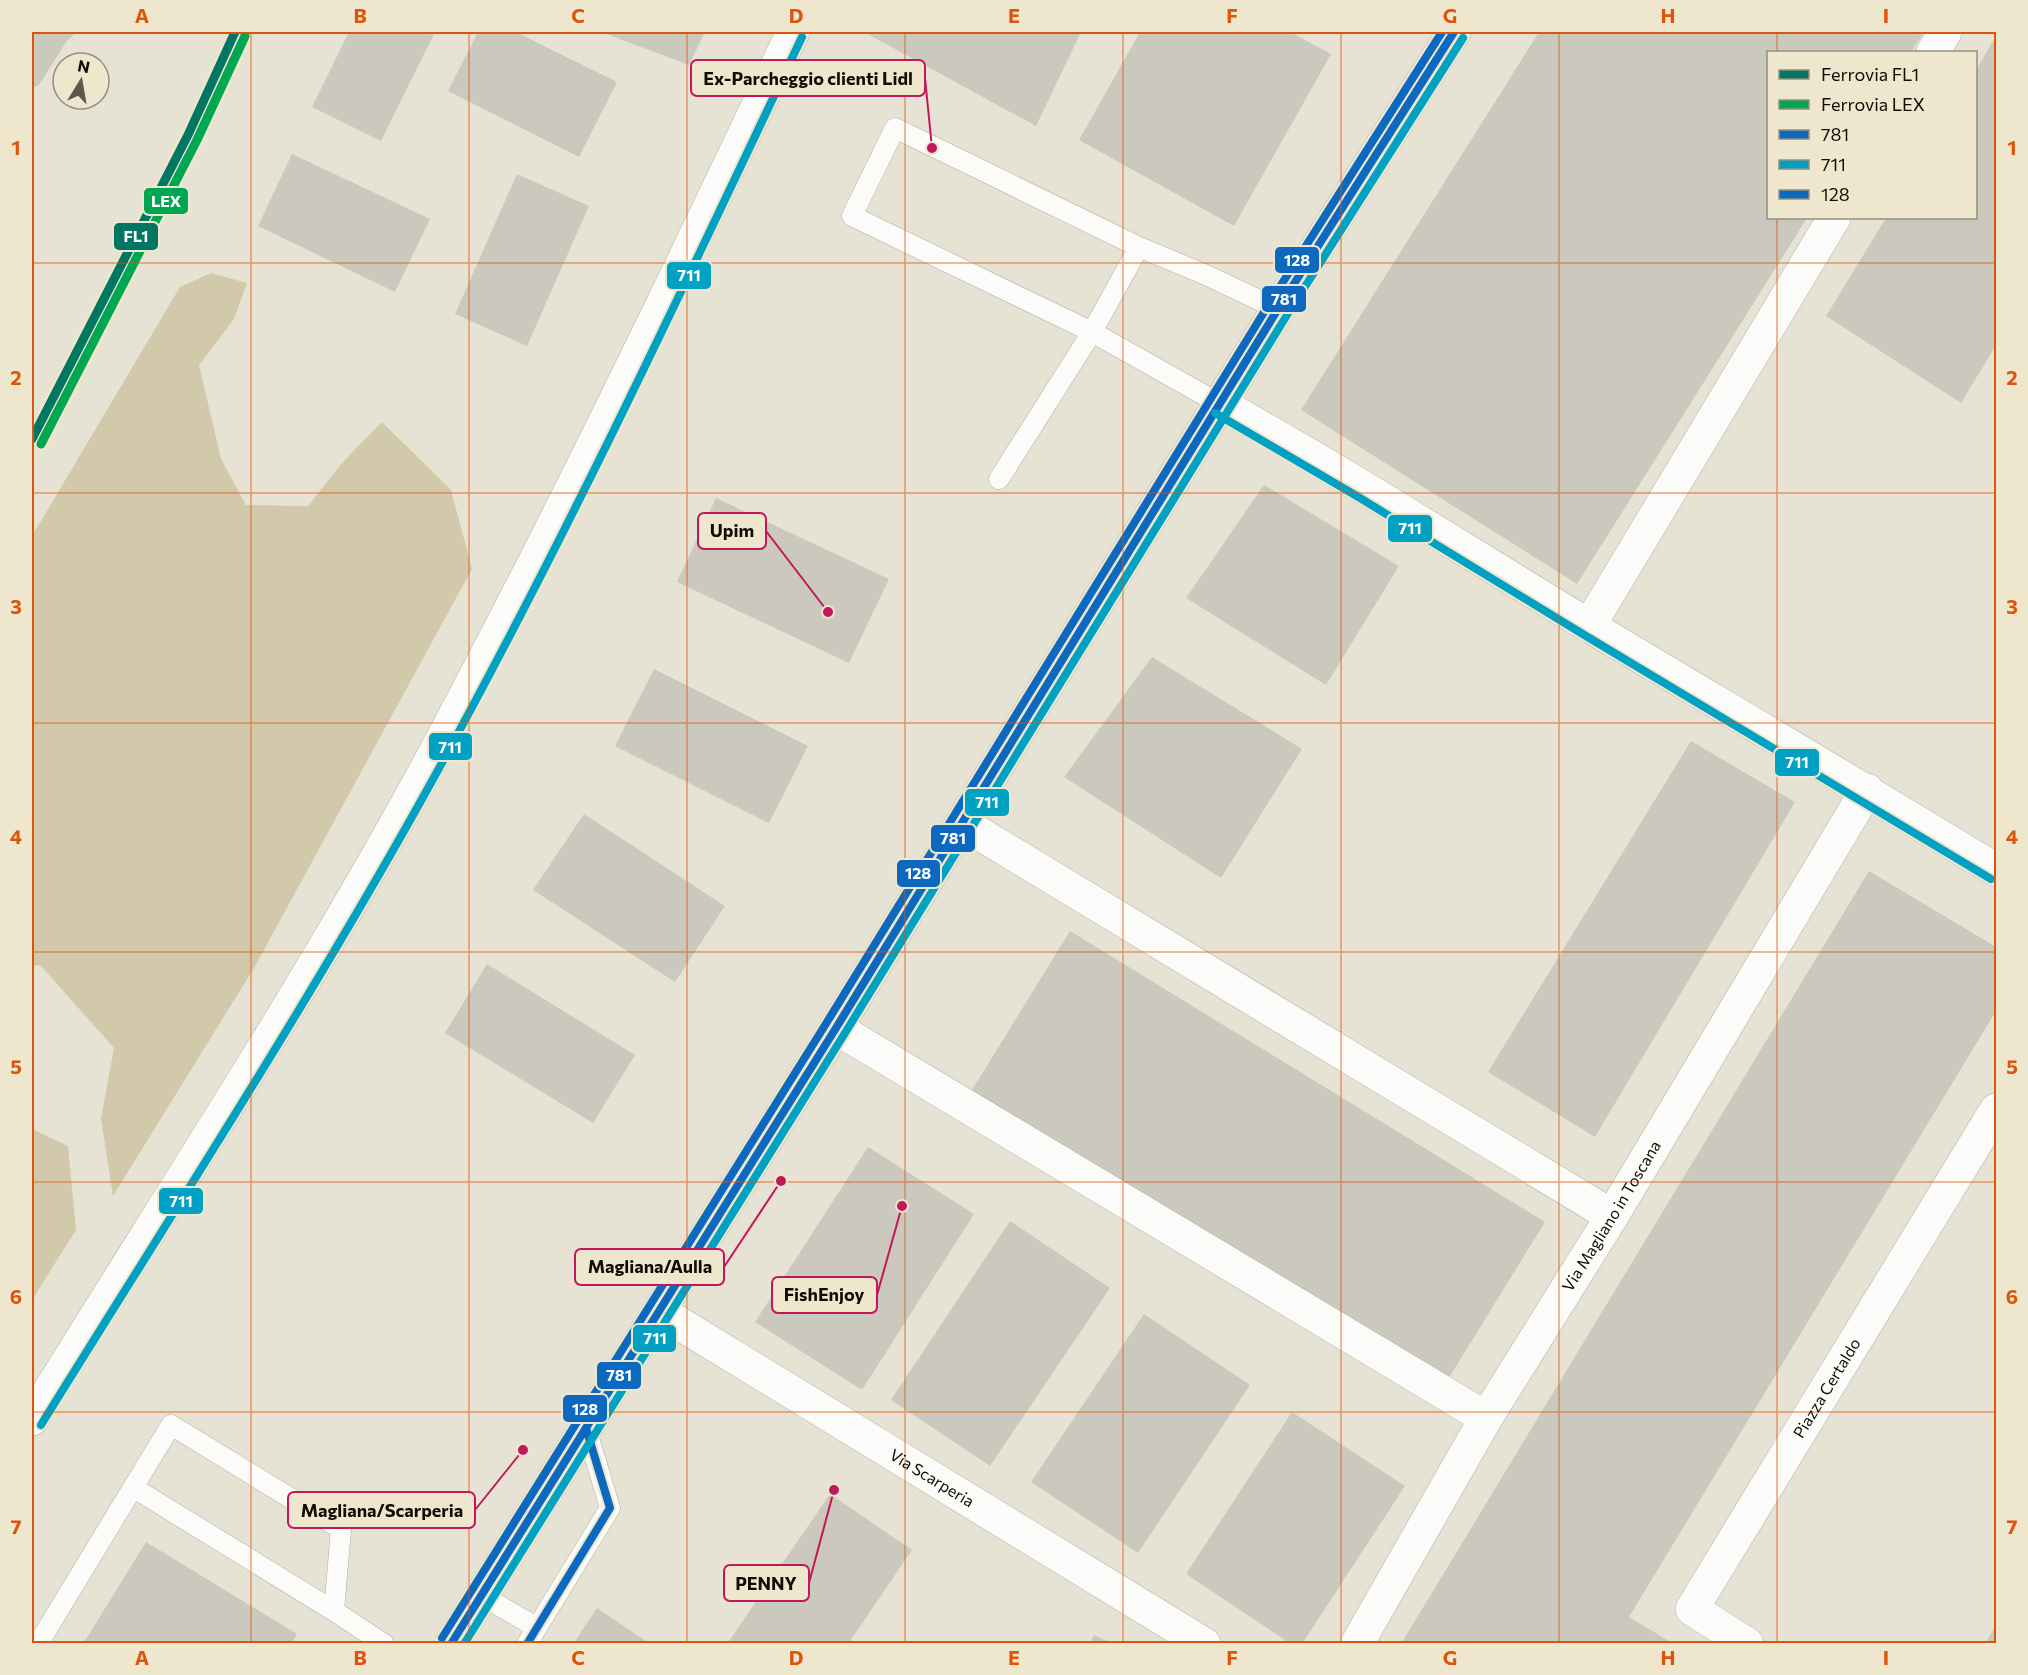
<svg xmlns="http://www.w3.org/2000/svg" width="2028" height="1675" viewBox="0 0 2028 1675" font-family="Commissioner,sans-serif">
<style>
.green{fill:#d2c9ab}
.building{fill:#cbc8bd}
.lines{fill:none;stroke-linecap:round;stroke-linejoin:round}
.service-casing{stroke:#b2afa5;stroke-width:21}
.minor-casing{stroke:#b2afa5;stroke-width:34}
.secondary-casing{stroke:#b2afa5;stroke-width:34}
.service{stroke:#fbfbf9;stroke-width:20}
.minor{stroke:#fbfbf9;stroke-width:33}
.secondary{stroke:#fbfbf9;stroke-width:33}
.bus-1-casing{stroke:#eee7cd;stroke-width:12}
.bus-2-casing{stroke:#eee7cd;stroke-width:12}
.bus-3-casing{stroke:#eee7cd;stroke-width:12}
.bus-1{stroke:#0c69bf;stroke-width:8}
.bus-2{stroke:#01a1c4;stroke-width:8}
.bus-3{stroke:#0c69bf;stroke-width:8}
.rail-1-casing{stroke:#eee7cd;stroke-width:14}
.rail-2-casing{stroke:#eee7cd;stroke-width:14}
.rail-1{stroke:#007663;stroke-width:9}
.rail-2{stroke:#00a651;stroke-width:9}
.grid{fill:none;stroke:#dd550c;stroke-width:1.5;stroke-opacity:0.55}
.labels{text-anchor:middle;stroke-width:4.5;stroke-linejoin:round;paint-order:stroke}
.street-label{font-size:16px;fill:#100d05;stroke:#eee7cd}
.leader{fill:none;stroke:#c2185b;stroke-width:2}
.callout-dot{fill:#c2185b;stroke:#eee7cd;stroke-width:2}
.callout{fill:#eee7cd;stroke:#c2185b;stroke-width:2}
.callout-label{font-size:18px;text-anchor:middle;font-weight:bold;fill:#100d05}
.line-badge{stroke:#eee7cd;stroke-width:2}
.badge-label{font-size:16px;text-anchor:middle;font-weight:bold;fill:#fff}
.neatline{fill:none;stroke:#dd550c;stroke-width:2}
.grid-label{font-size:20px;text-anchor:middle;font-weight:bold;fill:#dd550c}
</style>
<rect width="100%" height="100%" fill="#e6e3d5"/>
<path class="green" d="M211 273 247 283 234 319 199 365 221 459 246 505 308 506 342 463 382 422 451 490 472 569 254 968 113 1196 101 1119 114 1048 40 965 32 966V536L180 287Z
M32 1129 68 1146 76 1230 32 1300Z"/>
<path class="building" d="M32 32H76L66 42 39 85 32 88Z
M349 32H435L381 141 312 107Z
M478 32H516L617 82 579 157 448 91Z
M601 32H705L689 65Z
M864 32H1081L1036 126Z
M1140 32H1290L1331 54 1234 226 1079 140Z
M1539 32H1924L1911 52H1768V218H1807L1577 584 1301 410Z
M1996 36V345L1961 403 1826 316 1886 218H1976V70Z
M292 154 430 219 395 292 258 226Z
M517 174 589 206 527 346 455 314Z
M1264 485 1399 566 1326 685 1186 598Z
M716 498 889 579 849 663 677 582Z
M1152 657 1302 749 1221 878 1064 777Z
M654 669 808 746 769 823 615 746Z
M1691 741 1795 802 1595 1137 1488 1072Z
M584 814 725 906 675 982 533 890Z
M1869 871 1996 947V1011L1629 1617 1674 1644H1401Z
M1070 931 1545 1222 1447 1381 972 1090Z
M487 964 635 1055 593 1123 445 1033Z
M868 1147 974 1214 862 1390 755 1322Z
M1010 1221 1110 1288 990 1466 891 1400Z
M1144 1314 1250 1385 1138 1553 1031 1482Z
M1292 1412 1405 1486 1302 1644H1291L1186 1574Z
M830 1494 912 1550 848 1644H727Z
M146 1542 297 1634 292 1644H83Z
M597 1608 650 1644H573Z
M1996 1625V1644H1985Z
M1094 1635 1113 1644H1090Z"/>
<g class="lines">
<g class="service-casing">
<path id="service" d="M1220 404 1092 332 852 216 895 128 1139 247 1206 275 1278 309
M999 479 1092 332 1139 247
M481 1595 536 1627
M334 1611 384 1644
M38 1644 171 1425 341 1529 334 1611 134 1488
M527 1644 610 1508 586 1428"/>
</g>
<g class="minor-casing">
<g id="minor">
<path d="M1933 52 1945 32"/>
<path d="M1220 404C1346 474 1467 552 1591 627 1726 708 1862 788 1996 870"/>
<path d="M1589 626 1834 218"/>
<path d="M962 823 1612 1216"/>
<path d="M836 1028 1486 1418"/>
<path id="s1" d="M659 1311 1204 1644"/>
<path id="s2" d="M1357 1644 1486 1418 1612 1216 1867 790"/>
<path id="s3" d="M1747 1644 1692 1609 1996 1110"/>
</g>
</g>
<g class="secondary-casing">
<path id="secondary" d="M32 1419C160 1211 295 1007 413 793 455 717 495 639 535 561 624 386 709 209 793 32
M451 1644 836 1028 1278 309 1454 32"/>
</g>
<use href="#service" class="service"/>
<use href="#minor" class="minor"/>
<use href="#secondary" class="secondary"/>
<g class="bus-1-casing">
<path id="bus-1" d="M451 1644 836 1028 1278 309 1454 32
M527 1644 610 1508 586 1428"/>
</g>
<g class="bus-2-casing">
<path id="bus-2" d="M1215 413 1355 495 1586 636 1991 879
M41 1425C170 1217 303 1012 422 799 560 551 681 293 802 37
M464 1644 845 1033 1287 315 1463 38"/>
</g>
<g class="bus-3-casing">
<path id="bus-3" d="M442 1638 827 1022 1269 304 1442 32"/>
</g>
<use href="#bus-1" class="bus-1"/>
<use href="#bus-2" class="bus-2"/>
<use href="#bus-3" class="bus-3"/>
<g class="rail-1-casing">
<path id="rail-1" d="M32 439 188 135 235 32"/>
</g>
<g class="rail-2-casing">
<path id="rail-2" d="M41 444 197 140 245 36"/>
</g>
<use href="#rail-1" class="rail-1"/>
<use href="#rail-2" class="rail-2"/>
</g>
<path class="grid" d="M251 32V1644M469 32V1644M687 32V1644M905 32V1644M1123 32V1644M1341 32V1644M1559 32V1644M1777 32V52M1777 218V1644M32 263H1996M32 493H1996M32 723H1996M32 952H1996M32 1182H1996M32 1412H1996"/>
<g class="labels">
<g class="street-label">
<text dy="6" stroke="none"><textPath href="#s2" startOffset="498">Via Magliano in Toscana</textPath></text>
<text dy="6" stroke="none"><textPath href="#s3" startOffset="324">Piazza Certaldo</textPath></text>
<text dy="6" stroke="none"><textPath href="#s1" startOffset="320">Via Scarperia</textPath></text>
</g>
</g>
<path class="leader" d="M932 148L925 78M828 612L766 531M781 1181L724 1267M902 1206L877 1295M523 1450L475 1510M834 1490L809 1583"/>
<g class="callout-dot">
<circle cx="932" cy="148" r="6"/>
<circle cx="828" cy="612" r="6"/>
<circle cx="781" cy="1181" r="6"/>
<circle cx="902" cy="1206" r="6"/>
<circle cx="523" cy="1450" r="6"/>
<circle cx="834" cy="1490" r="6"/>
</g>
<g class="callout">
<rect x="691" y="60" width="234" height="36" rx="6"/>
<rect x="698" y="513" width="68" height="36" rx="6"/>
<rect x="575" y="1249" width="149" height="36" rx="6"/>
<rect x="772" y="1277" width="105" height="36" rx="6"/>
<rect x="288" y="1492" width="187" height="36" rx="6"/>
<rect x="724" y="1565" width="85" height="36" rx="6"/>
</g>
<g class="callout-label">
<text x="808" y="85">Ex-Parcheggio clienti Lidl</text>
<text x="732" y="537">Upim</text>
<text x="650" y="1273">Magliana/Aulla</text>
<text x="824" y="1301">FishEnjoy</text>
<text x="382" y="1517">Magliana/Scarperia</text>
<text x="766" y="1590">PENNY</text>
</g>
<g class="line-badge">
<rect x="143" y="187" width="46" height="28" rx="6" fill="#00a651"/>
<rect x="113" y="222" width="46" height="29" rx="6" fill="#007663"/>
<rect x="1274" y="246" width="46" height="28" rx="6" fill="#0c69bf"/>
<rect x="666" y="261" width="46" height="29" rx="6" fill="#01a1c4"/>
<rect x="1261" y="285" width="46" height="28" rx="6" fill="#0c69bf"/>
<rect x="1387" y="514" width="46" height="29" rx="6" fill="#01a1c4"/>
<rect x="428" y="732" width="45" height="29" rx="6" fill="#01a1c4"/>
<rect x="1774" y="748" width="46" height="29" rx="6" fill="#01a1c4"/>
<rect x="964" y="788" width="46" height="29" rx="6" fill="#01a1c4"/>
<rect x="930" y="824" width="46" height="29" rx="6" fill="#0c69bf"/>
<rect x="896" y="859" width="45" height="29" rx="6" fill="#0c69bf"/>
<rect x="158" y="1187" width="46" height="28" rx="6" fill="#01a1c4"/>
<rect x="632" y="1324" width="45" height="29" rx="6" fill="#01a1c4"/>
<rect x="596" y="1361" width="46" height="29" rx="6" fill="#0c69bf"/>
<rect x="562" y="1394" width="46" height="29" rx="6" fill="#0c69bf"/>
</g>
<g class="badge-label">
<text x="166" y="207">LEX</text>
<text x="136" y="242">FL1</text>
<text x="1297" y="266">128</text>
<text x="689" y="281">711</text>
<text x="1284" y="305">781</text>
<text x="1410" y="534">711</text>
<text x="450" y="753">711</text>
<text x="1797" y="768">711</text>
<text x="987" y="808">711</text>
<text x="953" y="844">781</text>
<text x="918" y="879">128</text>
<text x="181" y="1207">711</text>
<text x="655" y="1344">711</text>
<text x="619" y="1381">781</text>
<text x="585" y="1415">128</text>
</g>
<rect width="2028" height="1675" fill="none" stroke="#eee7cd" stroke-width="66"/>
<rect x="1767" y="51" width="210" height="168" fill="#eee7cd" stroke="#95907d" stroke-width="1.5"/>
<rect x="1779" y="70" width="30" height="9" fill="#007663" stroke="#95907d" stroke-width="1.5"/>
<text x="1821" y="81" font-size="18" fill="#100d05">Ferrovia FL1</text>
<rect x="1779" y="100" width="30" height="9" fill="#00a651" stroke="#95907d" stroke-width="1.5"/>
<text x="1821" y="111" font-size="18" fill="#100d05">Ferrovia LEX</text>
<rect x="1779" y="130" width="30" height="9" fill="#0c69bf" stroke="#95907d" stroke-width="1.5"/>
<text x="1821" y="141" font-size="18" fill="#100d05">781</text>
<rect x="1779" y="160" width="30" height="9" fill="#01a1c4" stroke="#95907d" stroke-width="1.5"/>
<text x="1821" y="171" font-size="18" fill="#100d05">711</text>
<rect x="1779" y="190" width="30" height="9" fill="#0c69bf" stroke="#95907d" stroke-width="1.5"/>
<text x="1821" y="201" font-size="18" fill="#100d05">128</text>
<g transform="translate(81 81) rotate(11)"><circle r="28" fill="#eee7cd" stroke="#95907d" stroke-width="1.5"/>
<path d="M0-4.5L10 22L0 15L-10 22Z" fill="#5b584e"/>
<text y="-9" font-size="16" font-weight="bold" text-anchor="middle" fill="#100d05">N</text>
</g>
<rect x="33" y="33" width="1962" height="1609" class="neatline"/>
<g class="grid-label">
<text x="142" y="23">A</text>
<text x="360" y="23">B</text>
<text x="578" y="23">C</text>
<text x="796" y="23">D</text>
<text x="1014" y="23">E</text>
<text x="1232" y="23">F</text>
<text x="1450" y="23">G</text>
<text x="1668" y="23">H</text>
<text x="1886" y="23">I</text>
<text x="16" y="155">1</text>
<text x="2012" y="155">1</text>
<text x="16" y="385">2</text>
<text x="2012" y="385">2</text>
<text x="16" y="614">3</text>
<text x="2012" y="614">3</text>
<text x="16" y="844">4</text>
<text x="2012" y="844">4</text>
<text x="16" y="1074">5</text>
<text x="2012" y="1074">5</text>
<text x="16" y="1304">6</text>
<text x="2012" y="1304">6</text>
<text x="16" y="1534">7</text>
<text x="2012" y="1534">7</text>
<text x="142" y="1665">A</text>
<text x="360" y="1665">B</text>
<text x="578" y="1665">C</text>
<text x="796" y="1665">D</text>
<text x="1014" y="1665">E</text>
<text x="1232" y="1665">F</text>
<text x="1450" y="1665">G</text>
<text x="1668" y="1665">H</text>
<text x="1886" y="1665">I</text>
</g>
</svg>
